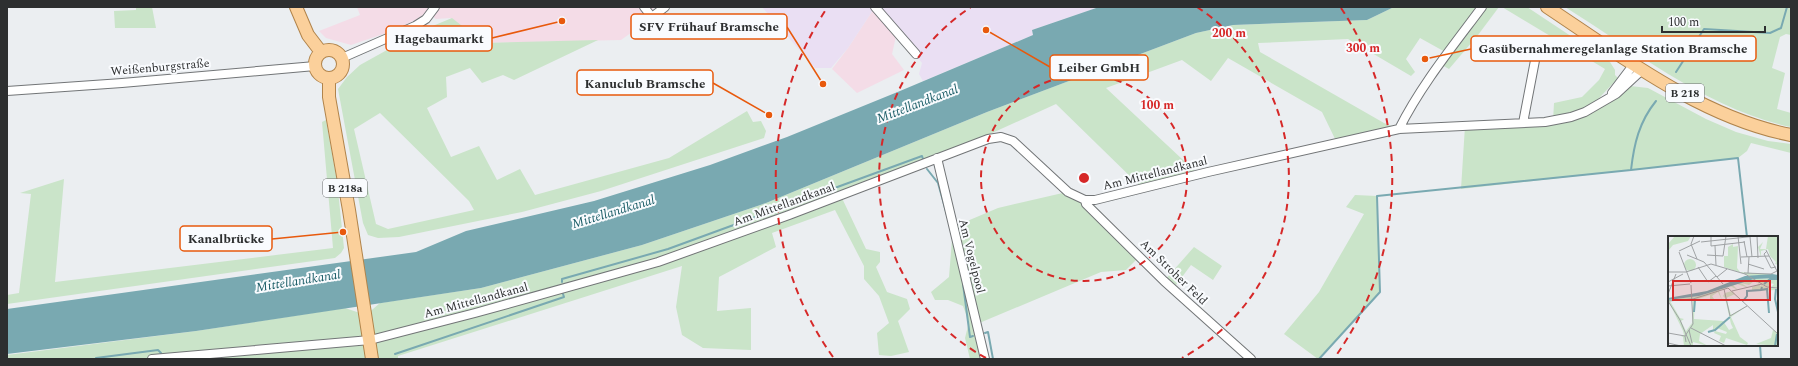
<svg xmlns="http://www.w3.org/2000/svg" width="1798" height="366" viewBox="0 0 1798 366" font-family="Spectral,serif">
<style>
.commercial{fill:#f4dce7}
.industrial{fill:#eadff3}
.green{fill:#cae4c9;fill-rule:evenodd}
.water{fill:#79a9b1}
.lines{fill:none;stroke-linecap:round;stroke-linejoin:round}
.stream{stroke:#79a9b1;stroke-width:2}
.street-casing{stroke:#727577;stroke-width:10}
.primary-casing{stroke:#b1844b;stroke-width:14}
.street{stroke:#fff;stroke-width:8}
.primary{stroke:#fbd09b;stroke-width:12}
.ring{fill:none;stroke:#d62828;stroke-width:2;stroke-dasharray:7 5}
.labels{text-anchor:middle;stroke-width:4;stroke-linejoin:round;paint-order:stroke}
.shield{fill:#f9fbfe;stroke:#6a6c6e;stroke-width:1}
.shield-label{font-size:11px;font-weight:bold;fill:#2d2f30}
.street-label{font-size:12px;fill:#2d2f30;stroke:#f9fbfe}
.water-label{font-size:13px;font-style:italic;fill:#1b5d67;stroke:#f9fbfe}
.inset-river{fill:none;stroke:#79a9b1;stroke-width:2}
.inset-road{fill:none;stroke:#9fa2a4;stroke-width:1}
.view{fill:#d62828;fill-opacity:0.15;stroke:#d62828;stroke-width:2}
.inset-edge{fill:none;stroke:#2d2f30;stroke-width:2}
.centre{fill:#d62828;stroke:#f9fbfe;stroke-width:2}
.ring-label{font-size:12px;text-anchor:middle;font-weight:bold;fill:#d62828;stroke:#f9fbfe;stroke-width:4;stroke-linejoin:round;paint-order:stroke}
.leader{fill:none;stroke:#e8590c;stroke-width:1.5}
.callout-dot{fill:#e8590c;stroke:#f9fbfe;stroke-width:1.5}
.callout{fill:#f9fbfe;stroke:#e8590c;stroke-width:1.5}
.callout-label{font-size:13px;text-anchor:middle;font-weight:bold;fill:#2d2f30}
</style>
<rect width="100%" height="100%" fill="#ebeef1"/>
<path class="commercial" d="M357 7H655L646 15 649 20 621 40 484 43 451 18 436 19 427 12 417 19 395 30 351 45 326 38 319 31 360 15Z
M873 10 896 36 892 54 904 70 857 93 832 69 848 48Z"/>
<path class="industrial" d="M762 7H871L873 10 848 48 831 68H815Z
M876 7H1099L1032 30 1033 35 923 81 919 74 922 63Z"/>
<path class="green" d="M136 7H152L156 28H115L114 11 136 10Z
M1394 7H1499L1478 35 1449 69 1440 64 1447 53 1420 38 1406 59 1415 72 1411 76 1348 39 1258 43 1260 52 1384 123 1399 129 1337 143 1322 112 1228 58 1211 81 1182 60 1106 88 1197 173 1141 187 1056 104 937 158 841 196 866 249 880 252V262L876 267 887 292 907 299 910 309 898 321 909 352 891 356 879 355 877 333 889 323 879 296 864 279V266L835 210 772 233 776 247 719 277 717 311 751 308V350L703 348 682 335 676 307 682 266 398 356V359H7V355L196 331 345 308 366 315 380 303 481 288 642 245 766 203 987 112 1196 33 1233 25 1367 20Z
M1502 7H1527L1610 62 1615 70V75L1618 78 1586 112C1605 106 1616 101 1630 86L1648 88 1706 119 1736 132 1768 141 1791 144V153L1751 143 1747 151 1738 158 1461 189 1465 126 1553 121 1554 103 1582 97 1599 80 1605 69Z
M1565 7H1791V35L1786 34 1780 37 1772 68 1785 73 1777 109 1791 113V127C1707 109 1637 52 1565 7Z
M452 18 484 43 598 40 514 80 503 75 482 83 470 68 446 77 447 97 427 108 451 157 479 146 497 180 520 169 535 195 669 158 747 111 753 122 761 121 766 131 764 138 601 191 522 212 399 237 378 238 368 235 363 223 338 89 347 77 360 65 423 30ZM380 113 469 201 474 210 388 229 376 224 354 129Z
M326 120 337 181 344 248 341 253 335 258 7 304V295L19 293 31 194 20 193 64 179 55 282 333 248 322 122Z
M1067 192 1076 200 1087 198 1142 254 1126 270 1101 272 977 324 985 359H970L965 338 969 322 963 306 948 300H935L931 292 949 277 953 227 998 208Z
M1355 195 1377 196 1380 292 1318 359 1284 334 1319 292 1364 214 1346 207Z
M1194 247 1222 266 1213 280 1191 265 1173 289 1164 281Z"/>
<path class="water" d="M1099 7H1394L1367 20 1233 25 1196 33 987 112 766 203 642 245 481 288 196 331 7 354V309L416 252 466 231 594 201 710 165 787 137 900 91 1033 35 1032 30Z"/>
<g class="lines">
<path class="stream" d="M1676 72 1704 29 1770 33 1781 28 1787 7
M927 169 938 183 947 215
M1631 170 1738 158 1747 237
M562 282V279L668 249 922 156 923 159
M963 284 970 337 973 336
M985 333 988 332 993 359
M1760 345 1761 359
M395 354 564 297 563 294
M96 358 158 350 161 353
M1319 359 1380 292 1377 196 1631 170C1634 144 1639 122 1656 101"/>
<g class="street-casing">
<path id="street" d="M644 7 652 17 665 7
M875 7 916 54
M342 58 415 26 426 19 435 7
M7 91 122 83 315 66
M1612 93 1634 64
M1523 123 1537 50
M1399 129C1421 85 1453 46 1482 7
M937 158 985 359
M1085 200 1086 204 1164 281 1251 359
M152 359 370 340 475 313 658 262 789 215 988 139 1001 137 1013 141 1068 192 1085 200H1095L1208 172 1399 129 1545 122 1571 117 1585 112 1616 94 1643 69"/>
</g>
<g class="primary-casing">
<path id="primary" d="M296 7 308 35 321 52
M1547 7C1621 56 1702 118 1791 135
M315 64a14 14 0 1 1 28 0a14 14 0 1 1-28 0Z
M329 78V97L349 210 372 359"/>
</g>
<use href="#street" class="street"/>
<use href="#primary" class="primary"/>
</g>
<g class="ring">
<circle cx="1084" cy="178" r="103"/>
<path d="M986 358A205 205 0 0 1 971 7M1197 7A205 205 0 0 1 1182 358"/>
<path d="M833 357A308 308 0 0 1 827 8M1341 8A308 308 0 0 1 1335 357"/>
</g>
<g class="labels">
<g class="shield">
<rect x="1666" y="84" width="38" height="18" rx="3"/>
<rect x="323" y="179" width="44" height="18" rx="3"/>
</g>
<g class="shield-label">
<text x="1685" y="97">B 218</text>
<text x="345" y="192">B 218a</text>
</g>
<g class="street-label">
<text transform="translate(160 67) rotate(-5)" y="4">Weißenburgstraße</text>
<text transform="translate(1155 173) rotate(-14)" y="4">Am Mittellandkanal</text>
<text transform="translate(784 204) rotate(-20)" y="4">Am Mittellandkanal</text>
<text transform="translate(972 256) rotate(76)" y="4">Am Vogelpool</text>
<text transform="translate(1174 272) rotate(44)" y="4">Am Stroher Feld</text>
<text transform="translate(476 300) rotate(-15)" y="4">Am Mittellandkanal</text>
</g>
<g class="water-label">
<text transform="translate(917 103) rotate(-21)" y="5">Mittellandkanal</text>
<text transform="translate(613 211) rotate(-17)" y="5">Mittellandkanal</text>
<text transform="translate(298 280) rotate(-9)" y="5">Mittellandkanal</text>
</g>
</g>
<g transform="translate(1668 236)">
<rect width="110" height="110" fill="#ebeef1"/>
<path d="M7 0H23L20 5 5 9 0 15V8ZM100 0H110V29L107 28 108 26 102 20 100 13 93 15V21L90 11 95 6 92 13H98ZM65 8V11L70 10 69 32 72 36 110 39 82 40 56 31V20H60V11ZM16 29a6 6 0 1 1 12 0a6 6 0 1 1-12 0ZM110 42V51L106 52 103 51 106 48 101 47 102 52 86 44 92 48V50L94 49 100 52H109L108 54 84 55V51L91 48 86 45 81 49 73 47 81 52 69 48 65 49 70 54 62 50 51 55 54 64 50 56 44 60 46 63H42V59L27 64 26 83 55 85 61 94 65 92 63 88 57 62 55 60 57 57 64 55 67 58 58 62 63 79 79 70 63 81 72 101 80 107 79 109 58 102 56 107 51 105 53 100 46 97 47 95 58 98 59 96 49 92 47 94 42 95 45 94V89L32 98 31 105 40 110 25 106V110H16L15 101 13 100 16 99 15 95 0 64 31 60 70 46 85 43ZM14 64H25L24 87 18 95 13 85 16 83 12 82 2 65ZM105 94 110 97V110L88 108 103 102Z" fill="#cae4c9" fill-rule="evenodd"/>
<path d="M104 38 110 39V42L86 43 31 60 0 64V62L39 55 77 40Z" fill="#79a9b1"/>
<path class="inset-river" d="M96 48 102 43H110M108 53 107 63 110 76M93 54 99 53 101 77M75 65 79 60V55L93 54 94 51M26 76 27 64M40 96 47 94 62 81M107 110 109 98"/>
<path class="inset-road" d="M26 0 23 8 29 23M43 0V10L77 6M70 0 73 28M89 0 90 22M82 1 84 21M76 5 79 21M33 6 88 0M47 10 48 29M11 15 32 5M99 15 96 18 103 32 108 31M11 16 23 47M19 19 36 26 55 48M39 19 55 20 58 0M73 21 101 20M80 28 96 33M30 31 40 46 48 40M0 36H18M18 36 43 28 77 38 99 51 110 52M76 37 103 38 109 35 98 14M80 37 81 21M49 41 59 33M0 46 15 38M0 50 22 48M56 53 62 80 79 70M64 55 94 48M0 58 8 38M0 65 25 63 60 52 110 98M0 65 12 84 23 110M23 92 58 110M21 94 24 107M0 97 17 100M18 106 17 100 25 88 23 49M0 107 13 110"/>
<path class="view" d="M5 45H102V64H5Z"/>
<rect width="110" height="110" class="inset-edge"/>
</g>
<circle cx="1084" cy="178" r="6" class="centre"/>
<g class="ring-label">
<text x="1229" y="37">200 m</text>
<text x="1363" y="52">300 m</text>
<text x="1157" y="109">100 m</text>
</g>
<path class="leader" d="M823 84L787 27M562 21L492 38M1425 59L1471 49M986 30L1050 67M769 115L713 83M343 232L272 239"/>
<g class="callout-dot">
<circle cx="823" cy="84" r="4"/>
<circle cx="562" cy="21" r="4"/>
<circle cx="1425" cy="59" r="4"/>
<circle cx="986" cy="30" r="4"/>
<circle cx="769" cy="115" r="4"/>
<circle cx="343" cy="232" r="4"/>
</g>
<g class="callout">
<rect x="631" y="14" width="156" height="25" rx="4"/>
<rect x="386" y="26" width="106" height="25" rx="4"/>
<rect x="1471" y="36" width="285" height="25" rx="4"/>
<rect x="1050" y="55" width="98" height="25" rx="4"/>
<rect x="577" y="70" width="136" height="25" rx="4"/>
<rect x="180" y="226" width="92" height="25" rx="4"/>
</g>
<g class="callout-label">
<text x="709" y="31">SFV Frühauf Bramsche</text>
<text x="439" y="43">Hagebaumarkt</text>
<text x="1613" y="53">Gasübernahmeregelanlage Station Bramsche</text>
<text x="1099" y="72">Leiber GmbH</text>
<text x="645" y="88">Kanuclub Bramsche</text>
<text x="226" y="243">Kanalbrücke</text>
</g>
<rect width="1798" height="366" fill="none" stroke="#2d2f30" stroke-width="16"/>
<path d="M1662 26v6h103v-6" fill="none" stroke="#2d2f30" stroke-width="2"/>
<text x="1668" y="26" font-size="12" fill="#2d2f30" stroke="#f9fbfe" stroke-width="3" paint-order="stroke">100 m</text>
</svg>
